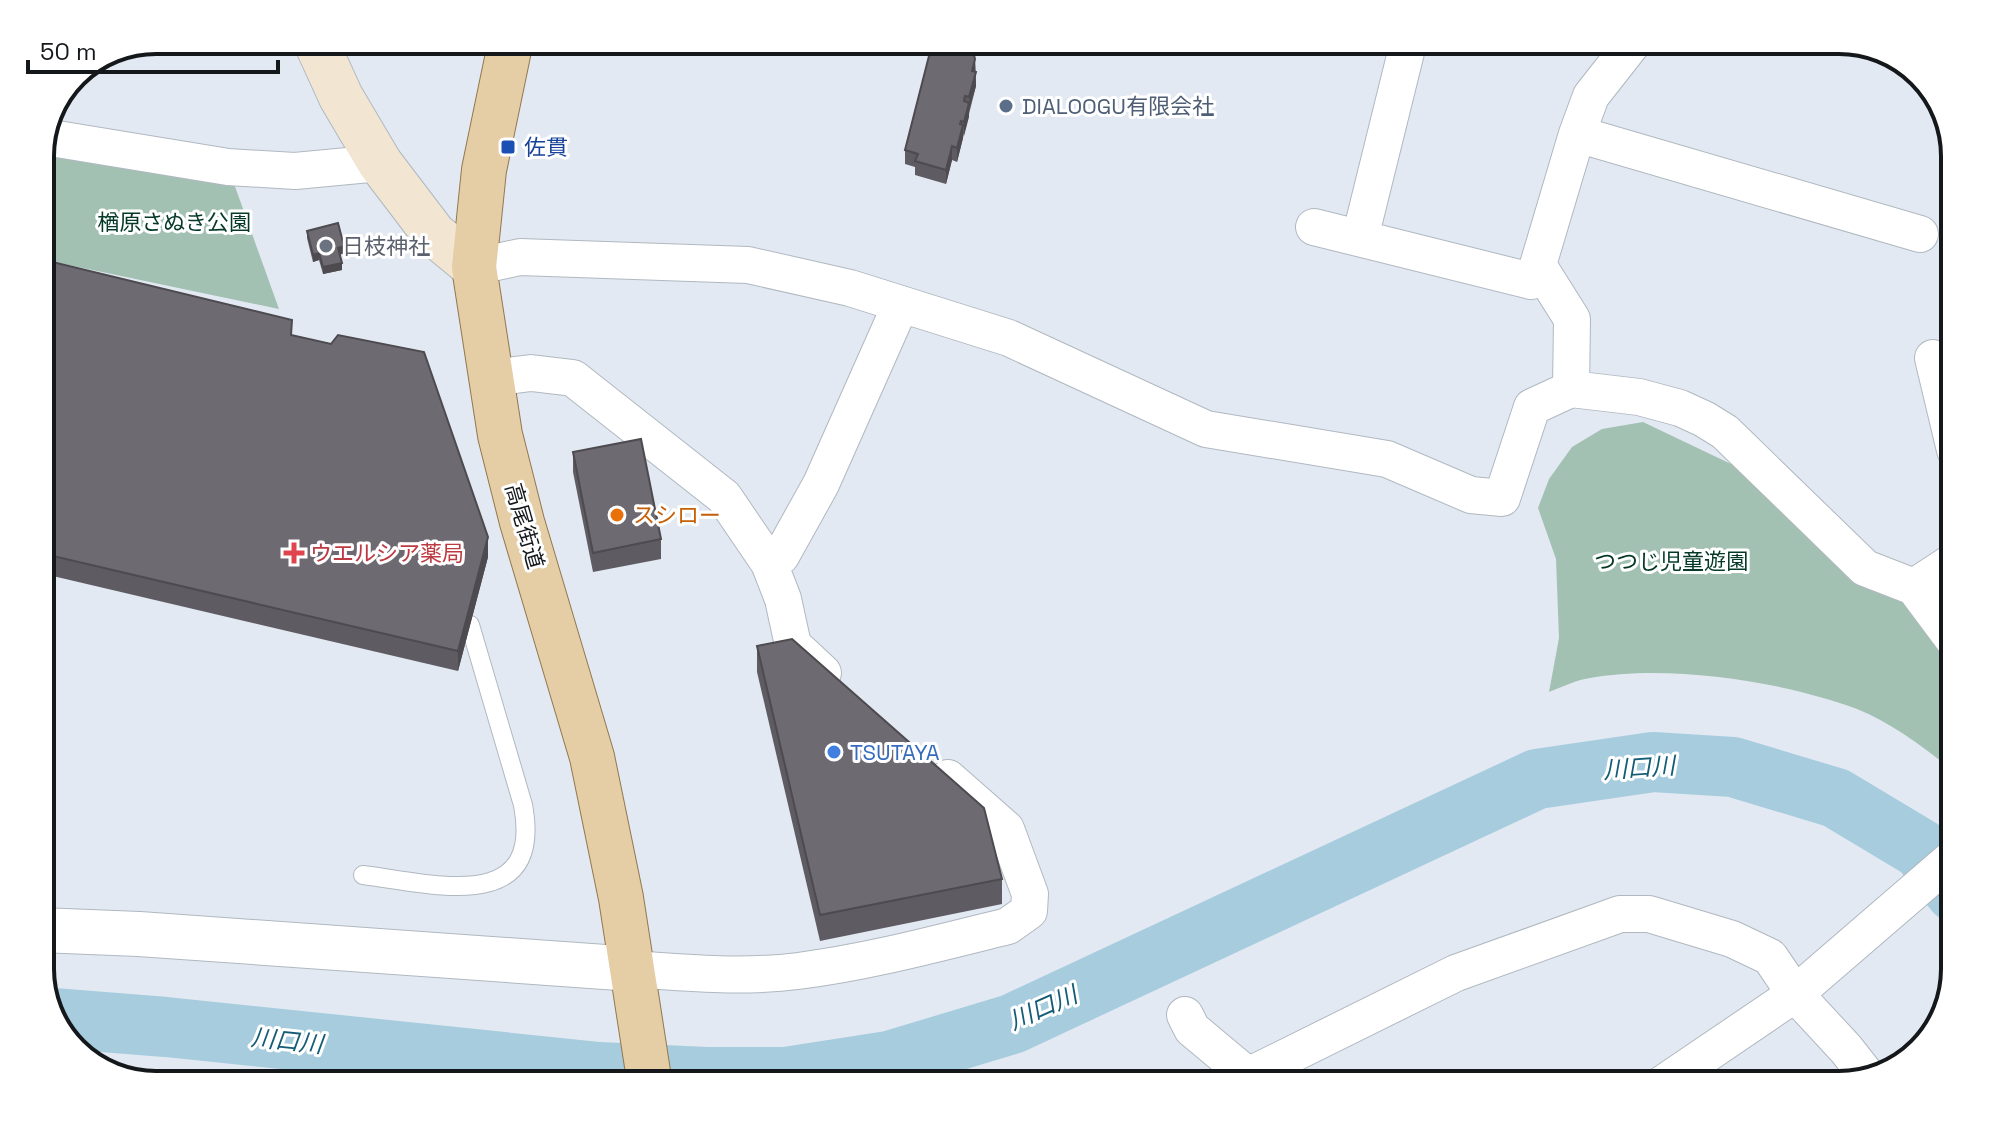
<svg xmlns="http://www.w3.org/2000/svg" width="1995" height="1125" viewBox="0 0 1995 1125" font-family="'Space Grotesk','Noto Sans JP',sans-serif">
<style>
.green{fill:#a3c1b2}
.lines{fill:none;stroke-linecap:round;stroke-linejoin:round}
.stream{stroke:#a6ccde;stroke-width:10}
.river{stroke:#a6ccde;stroke-width:60}
.service-casing{stroke:#b0b8c0;stroke-width:20}
.minor-casing{stroke:#b0b8c0;stroke-width:38}
.tertiary-casing{stroke:#b0b8c0;stroke-width:46}
.secondary-casing{stroke:#b0b8c0;stroke-width:46}
.primary-casing{stroke:#91784f;stroke-width:46}
.service{stroke:#fff;stroke-width:18}
.minor{stroke:#fff;stroke-width:36}
.tertiary{stroke:#fff;stroke-width:44}
.secondary{stroke:#f2e6d3;stroke-width:44}
.primary{stroke:#e5cda6;stroke-width:44}
.wall{fill:#5f5b62}
.shaded-wall{fill:#4d4a50}
.building{fill:#6e6a72;stroke:#4d4a50;stroke-width:2}
.service-dot{fill:#5c6f8a;stroke:#fff;stroke-width:3}
.transit-dot{fill:#1a4fb4;stroke:#fff;stroke-width:3}
.worship-dot{fill:#6b7280;stroke:#fff;stroke-width:3}
.food-dot{fill:#e8710a;stroke:#fff;stroke-width:3}
.health-dot{fill:#e0444e;stroke:#fff;stroke-width:3}
.shop-dot{fill:#3f7fe0;stroke:#fff;stroke-width:3}
.labels{text-anchor:middle;stroke-width:6;stroke-linejoin:round;paint-order:stroke}
.service-label{font-size:22px;fill:#4e5e75;stroke:#fff;text-anchor:start}
.transit-label{font-size:22px;fill:#164399;stroke:#fff;text-anchor:start}
.park-label{font-size:22px;fill:#043927;stroke:#fff}
.worship-label{font-size:22px;fill:#5b616d;stroke:#fff;text-anchor:start}
.food-label{font-size:22px;fill:#c56008;stroke:#fff;text-anchor:start}
.street-label{font-size:22px;fill:#15181b;stroke:#fff}
.health-label{font-size:22px;fill:#be3a42;stroke:#fff;text-anchor:start}
.shop-label{font-size:22px;fill:#366cbe;stroke:#fff;text-anchor:start}
.water-label{font-size:24px;font-style:italic;fill:#155c76;stroke:#fff}
.rim{fill:none;stroke:#15181b;stroke-width:4}
</style>
<rect width="100%" height="100%" fill="#e2e9f2"/>
<path class="green" d="M40 149 228 167 279 309 40 259Z
M1643 422 1731 464 1940 596 1955 627V772C1924 748 1894 724 1857 709 1782 681 1668 664 1590 678 1576 680 1562 687 1549 692L1559 638 1556 559 1538 508 1549 479 1572 447 1602 429Z"/>
<g class="lines">
<path class="stream" d="M875 1063 882 1085"/>
<path class="river" d="M53 1018 166 1027 599 1072 706 1077H786L889 1061 1012 1024 1537 779 1653 762 1733 767 1836 798 1921 849 1955 892"/>
<g class="service-casing">
<path id="service" d="M363 875C430 883 544 917 523 805L470 625"/>
</g>
<g class="minor-casing">
<path id="minor" d="M1577 134 1920 234
M45 137 228 167 295 171 380 163
M1314 227 1531 281 1538 265
M1360 238 1409 40
M474 267 520 257 748 265 850 288 1009 338 1206 429 1387 459 1471 495 1502 498 1532 407 1571 389 1639 397 1680 408 1704 419 1725 432 1865 568 1914 587 1955 642
M1933 358 1955 450
M490 378 531 373 573 378 724 497 769 563 783 599 793 645 823 673
M1571 389 1572 319 1538 265 1577 134 1591 96 1635 40
M769 563 781 556 821 484 901 304
M1914 587 1955 560
M633 969C687 973 743 978 798 971 869 962 939 943 1008 926L1029 911 1030 894 1006 829 948 778
M1185 1015 1192 1029 1259 1085
M1237 1085 1248 1076 1456 973 1620 914H1649L1732 939 1770 957 1795 994 1846 1049 1868 1077
M1661 1085 1795 994 1955 856"/>
</g>
<g class="tertiary-casing">
<path id="tertiary" d="M40 930 139 934 633 969"/>
</g>
<g class="secondary-casing">
<path id="secondary" d="M315 40 341 97 380 163 434 234 474 267"/>
</g>
<g class="primary-casing">
<path id="primary" d="M511 40 484 170 474 267 500 435 522 522 592 757 621 898 650 1085"/>
</g>
<use href="#service" class="service"/>
<use href="#minor" class="minor"/>
<use href="#tertiary" class="tertiary"/>
<use href="#secondary" class="secondary"/>
<use href="#primary" class="primary"/>
</g>
<path class="wall" d="M949 54 975 59 976 86 957 162 952 160 946 184 915 175V167L905 164V150Z
M307 231 344 253 340 255 342 270 323 274 319 260 313 262 307 238Z
M40 259 292 335 488 557 458 671 40 573Z
M573 452 661 539V559L593 572 573 472Z
M757 646 1002 879V904L820 941 757 672Z"/>
<path class="shaded-wall" d="M975 59 976 86 969 110V117L964 136V122L969 103 972 71Z
M963 125V138L957 162V148Z
M952 146V160L946 184V170Z
M344 246V253L338 255V248Z
M319 253V260L313 262V255Z
M342 263V270L323 274V267Z
M488 537V557L458 671V651Z"/>
<path class="building" d="M931 48 949 54 950 49 974 55 975 59 972 71 976 72 969 97 965 96 964 101 969 103 964 122 961 121 960 124 963 125 957 148 952 146 946 170 915 161 918 154 905 150Z
M338 223 344 246 338 248 342 263 323 267 319 253 313 255 307 231Z
M40 259 292 320 291 335 331 344 338 335 424 352 488 537 458 651 40 553Z
M641 439 661 539 593 553 573 452Z
M792 639 984 808 1002 879 820 915 757 646Z"/>
<circle class="service-dot" cx="1006" cy="106" r="8"/>
<rect class="transit-dot" x="500" y="139" width="16" height="16" rx="4"/>
<circle class="worship-dot" cx="326" cy="246" r="8"/>
<circle class="food-dot" cx="617" cy="515" r="8"/>
<path class="health-dot" d="M290 541h8v8h8v8h-8v8h-8v-8h-8v-8h8z"/>
<circle class="shop-dot" cx="834" cy="752" r="8"/>
<g class="labels">
<g class="service-label">
<text x="1022" y="114">DIALOOGU有限会社</text>
</g>
<g class="transit-label">
<text x="524" y="155">佐貫</text>
</g>
<g class="park-label">
<text x="174" y="230">楢原さぬき公園</text>
<text x="1671" y="569">つつじ児童遊園</text>
</g>
<g class="worship-label">
<text x="342" y="254">日枝神社</text>
</g>
<g class="food-label">
<text x="633" y="523">スシロー</text>
</g>
<g class="street-label">
<text transform="translate(525 526) rotate(74)" y="8">高尾街道</text>
</g>
<g class="health-label">
<text x="310" y="561">ウエルシア薬局</text>
</g>
<g class="shop-label">
<text x="850" y="760">TSUTAYA</text>
</g>
<g class="water-label">
<text transform="translate(1639 768) rotate(-4)" y="8">川口川</text>
<text transform="translate(1043 1008) rotate(-24)" y="8">川口川</text>
<text transform="translate(287 1041) rotate(6)" y="8">川口川</text>
</g>
</g>
<path d="M0 0H1995V1125H0ZM156 54H1839A102 102 0 0 1 1941 156V969A102 102 0 0 1 1839 1071H156A102 102 0 0 1 54 969V156A102 102 0 0 1 156 54Z" fill="#fff" fill-rule="evenodd"/>
<path class="rim" d="M156 54H1839A102 102 0 0 1 1941 156V969A102 102 0 0 1 1839 1071H156A102 102 0 0 1 54 969V156A102 102 0 0 1 156 54Z"/>
<path d="M28 60v12h250v-12" fill="none" stroke="#15181b" stroke-width="4"/>
<text x="40" y="60" font-size="24" fill="#15181b" stroke="#ffffff" stroke-width="6" paint-order="stroke">50 m</text>
</svg>
